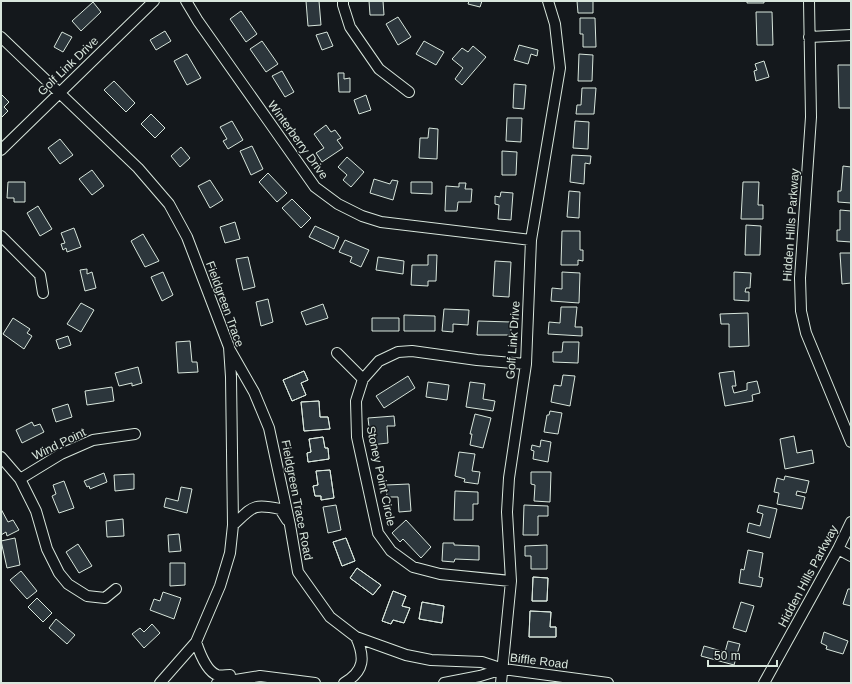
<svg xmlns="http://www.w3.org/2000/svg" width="852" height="684" viewBox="0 0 852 684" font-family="Arial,sans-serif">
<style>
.building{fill:#2c363c;stroke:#d8e6dc}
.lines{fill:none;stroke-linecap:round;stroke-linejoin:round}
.minor-casing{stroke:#d8e6dc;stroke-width:12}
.minor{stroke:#14181c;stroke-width:10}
.labels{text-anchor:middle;stroke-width:3;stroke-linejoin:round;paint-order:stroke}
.street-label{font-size:12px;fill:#d8e6dc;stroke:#14181c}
</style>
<rect width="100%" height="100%" fill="#14181c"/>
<path class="building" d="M306 1H319L321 25 308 26Z
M369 1H383L384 15H370Z
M469 1H482L480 7 468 4Z
M577 1H593V13H578Z
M747 1H764V3H747Z
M93 2 101 12 81 31 72 21Z
M241 11 257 34 246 42 230 19Z
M756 12H772L773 45H757Z
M398 17 411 37 398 45 386 24Z
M580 18H595L596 47H583V34H580Z
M165 31 171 41 156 50 150 40Z
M62 32 72 37 63 52 54 47Z
M327 32 333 46 322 50 316 35Z
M262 41 278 64 266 72 250 49Z
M424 41 444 52 436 65 416 54Z
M519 45 538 50 537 56 531 54 528 64 514 60Z
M473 46 486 57 462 85 455 79 463 68 452 59 462 48 468 52Z
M187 54 201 78 187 85 174 61Z
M579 54 593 55 592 81H578Z
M764 61 769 77 756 81 754 71 757 70 755 64Z
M838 65H851V108H839Z
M282 71 294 92 285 97 272 76Z
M338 73H344V79L350 78V92H339Z
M114 81 135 103 126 112 104 90Z
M514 84 526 85 524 109 513 108Z
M582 88H596L594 114H576L577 105H581Z
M1 94 9 102 4 107 8 111 1 118Z
M366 95 371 110 359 114 354 100Z
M151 114 165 128 155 138 141 124Z
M507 118H522L521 142 506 141Z
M232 121 243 140 228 149 223 141 227 139 220 127Z
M575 121 589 122 588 149 573 148Z
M326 125 331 132 335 130 341 138 337 140 343 148 322 162 316 153 324 148 314 134Z
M429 128 438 129 437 159 419 158 420 138H428Z
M60 139 73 155 60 164 48 148Z
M252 146 263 169 251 175 240 151Z
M181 147 190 158 180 167 171 156Z
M502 151 517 152 516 175H502Z
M572 155 591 156 590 164 585 163 584 184 570 182Z
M347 157 364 172 351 187 343 180 347 175 338 167Z
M843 166 851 167V203L838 202V191H841Z
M92 170 104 186 92 195 79 179Z
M268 173 287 193 277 202 259 182Z
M374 179 390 184 392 180 398 181 393 200 370 193Z
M210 180 223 200 210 208 198 186Z
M8 182H25V202H14V198H7Z
M411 182H432V194L411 193Z
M743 182H759L758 205H763V219H741Z
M459 183H466L465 189H472L471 202H458L457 211H445L446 186 459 187Z
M569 191 580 192 579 218 567 217Z
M501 192 513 193 511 220 498 219 499 205 495 204V196L500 197Z
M292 199 311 218 301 228 282 208Z
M38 206 52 229 40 236 27 213Z
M840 210 851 211V242L837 241V230H840Z
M235 222 240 239 225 243 220 227Z
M746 225 761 226 760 255H745Z
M315 226 339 237 334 249 309 237Z
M74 228 81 247 67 252 66 248 63 250 61 244 65 243 61 233Z
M562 231H580V250H583V261L578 260V265H561Z
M143 234 159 261 145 267 131 241Z
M345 240 369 250 361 267 350 262 352 257 339 252Z
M840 253H851V283L842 284Z
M428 255H437L436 281H428V286L411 285 412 265H428Z
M248 257 255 287 243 290 236 259Z
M378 257 404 261 403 274 376 270Z
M495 261 511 262 509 297 493 296Z
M87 269V274L92 272 96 288 85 291 80 270Z
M163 272 173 295 162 301 151 277Z
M562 272 580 273 579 303 551 301 552 288 562 289Z
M734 272 751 273 750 288H746L745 292H749V301L734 300Z
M268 299 273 322 261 326 256 302Z
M81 303 94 310 81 332 67 324Z
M323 304 328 318 306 325 301 312Z
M561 307H577L575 327H582V336L548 334 549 322 560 323Z
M444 309 469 310 468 325 453 324V332L442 331Z
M748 313 749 346 729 347V324H721L720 314Z
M404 315 435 316V331H404Z
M13 318 30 329 27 333 32 336 24 349 3 334Z
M372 318H399V331H372Z
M478 321 511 322V335H477Z
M68 336 71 345 59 349 56 340Z
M190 341 192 362H197L198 372 178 373 176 342Z
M563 342H579L578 363 553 362V352H562Z
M138 367 142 383 132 386V383L119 386 115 373Z
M304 371 308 380 301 383 306 395 292 401 283 380Z
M304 371 308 380 301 383 306 395 292 401 283 380Z
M734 371 736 386H732L734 393 747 390V383L757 381 760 393 752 395 753 401 725 406 719 373Z
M563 375 575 376 570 406 551 402 554 385 561 386Z
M408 376 415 388 384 408 376 396Z
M428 382 449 385 447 400 426 397Z
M470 382 485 384 483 399 495 401 493 411 466 407Z
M112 387 114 401 87 405 85 391Z
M319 401 320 417H328L330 429 304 431 301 402Z
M319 401 320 417H328L330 429 304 431 301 402Z
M68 404 72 417 56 422 52 409Z
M550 411 562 413 558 434 544 432 547 415H549Z
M475 414 491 418 483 448 470 445 472 434H470Z
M394 416 395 426H387L388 443 371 445 368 418Z
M32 422 34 426 40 424 44 432 22 443 16 430Z
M794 436 797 453 812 450 814 463 785 469 780 439Z
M323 437 325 448H328L329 459 308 462 307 453 311 452 309 439Z
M323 437 325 448H328L329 459 308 462 307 453 311 452 309 439Z
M541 440 551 442 548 462 533 459 534 451 531 450 532 445 540 447Z
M459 452 475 454 472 471 480 472 478 484 464 482 465 479 455 476Z
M330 470 334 498 321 500V496H315L313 486 318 485 316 471Z
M330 470 334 498 321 500V496H315L313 486 318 485 316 471Z
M531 472H551L550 502 534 501 535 485 531 484Z
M104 473 107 482 90 489 89 486 87 487 84 481Z
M134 474V489L115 491 114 475Z
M785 476 809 481 806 493 797 491 796 495 805 497 802 509 777 504 779 493 774 492 777 478 784 480Z
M64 481 74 508 59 513 52 496 56 494 53 485Z
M409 484 411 511 399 512 398 497H387L386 485Z
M181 487 192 489 187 513 164 507 166 498 178 501Z
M455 491 478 492V504H473V520H454Z
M336 505 341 530 328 533 323 507Z
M524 505 548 506V516H538V535H523Z
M759 505 777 509 770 538 747 532 749 523 760 526 763 514 757 512Z
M1 509 8 522 13 520 19 530 7 536 6 532 1 535Z
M123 519 124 536 107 537 106 521Z
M406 520 431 547 421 558 403 539 400 542 392 533Z
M179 534 181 551 169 552 168 535Z
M15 538 20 565 7 568 1 541Z
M346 538 355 561 342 566 333 542Z
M346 538 355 561 342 566 333 542Z
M443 543H454V545L479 546V560L455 559 454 562 442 561Z
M78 544 92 566 79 573 66 552Z
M547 545V569H531V556H525V546Z
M748 550 763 553 759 577 763 578 761 587 739 583 741 569 744 570Z
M170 563H185V585L170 586Z
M357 568 381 585 373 595 350 578Z
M357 568 381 585 373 595 350 578Z
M21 571 37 591 27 599 10 580Z
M533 577 548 578 547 601H532Z
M533 577 548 578 547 601H532Z
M848 589H851V606L843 604Z
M393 591 406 596 402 606 410 608 404 623 393 620 391 624 382 621Z
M393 591 406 596 402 606 410 608 404 623 393 620 391 624 382 621Z
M163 592 181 598 174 619 150 610 154 599 160 601Z
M37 598 52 613 43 622 28 607Z
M422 602 444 606 442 623 419 619Z
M422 602 444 606 442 623 419 619Z
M741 602 754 606 746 632 733 628Z
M530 611 551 612 550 627H556V637H529Z
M530 611 551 612 550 627H556V637H529Z
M56 619 75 635 67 644 49 628Z
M152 624 160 633 144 648 132 634 140 628 144 632Z
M824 632 848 641 843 654 826 649 827 646 821 643Z
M728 641 740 644 734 665 701 656 704 646 725 652Z"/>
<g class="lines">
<g class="minor-casing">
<path id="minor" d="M186 1 198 21 315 187 338 204 362 216 381 222 531 240
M343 1V5L350 27 379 69 409 92
M809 1 811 117 800 278 801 311 806 333 851 442
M1 37 138 168 169 204 187 237 229 347 231 377 233 525 230 553 220 586 196 642 160 683
M809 37 851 35
M1 150 154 1
M1 236 40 275 43 293
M230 350 254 392 269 428 290 525 298 572 330 617 356 637 406 655 431 660 482 662 503 669
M337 353 363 379
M1 457 20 479 36 511 47 549 59 573 68 584 87 596 105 598 116 589
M20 479 61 454 93 440 135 434
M233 525C253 507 252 503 280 509L287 520
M838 549 851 556
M511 581 440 574 413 567 391 551 378 533 357 437 356 401 363 379 379 361 398 352 412 351 477 360 526 364
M196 642C199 651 206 671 217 675 220 676 226 675 230 675
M217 683 260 676 315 683
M344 683C365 671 365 657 356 637
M444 683 480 676 503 669 608 683
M501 683 511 581 507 512 509 478 526 364 531 240 560 68 555 24 548 1
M764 683 838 549 851 522"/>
</g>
<use href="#minor" class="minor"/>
</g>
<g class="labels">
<g class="street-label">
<text transform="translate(68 66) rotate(-44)" y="4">Golf Link Drive</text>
<text transform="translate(298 140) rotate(54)" y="4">Winterberry Drive</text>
<text transform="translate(791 225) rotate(-86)" y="4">Hidden Hills Parkway</text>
<text transform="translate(225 304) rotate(70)" y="4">Fieldgreen Trace</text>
<text transform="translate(513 340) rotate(-86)" y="4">Golf Link Drive</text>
<text transform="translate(59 444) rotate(-26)" y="4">Wind Point</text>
<text transform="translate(381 476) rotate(78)" y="4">Stoney Point Circle</text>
<text transform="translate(297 500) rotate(79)" y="4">Fieldgreen Trace Road</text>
<text transform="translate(808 576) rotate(-62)" y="4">Hidden Hills Parkway</text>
<text transform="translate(539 661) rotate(7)" y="4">Biffle Road</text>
</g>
</g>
<rect width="852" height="684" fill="none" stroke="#d8e6dc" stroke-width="4"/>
<path d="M708 660v6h69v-6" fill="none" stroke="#d8e6dc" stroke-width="2"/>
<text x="714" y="660" font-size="12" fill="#d8e6dc" stroke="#14181c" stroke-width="3" paint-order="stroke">50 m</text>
</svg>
